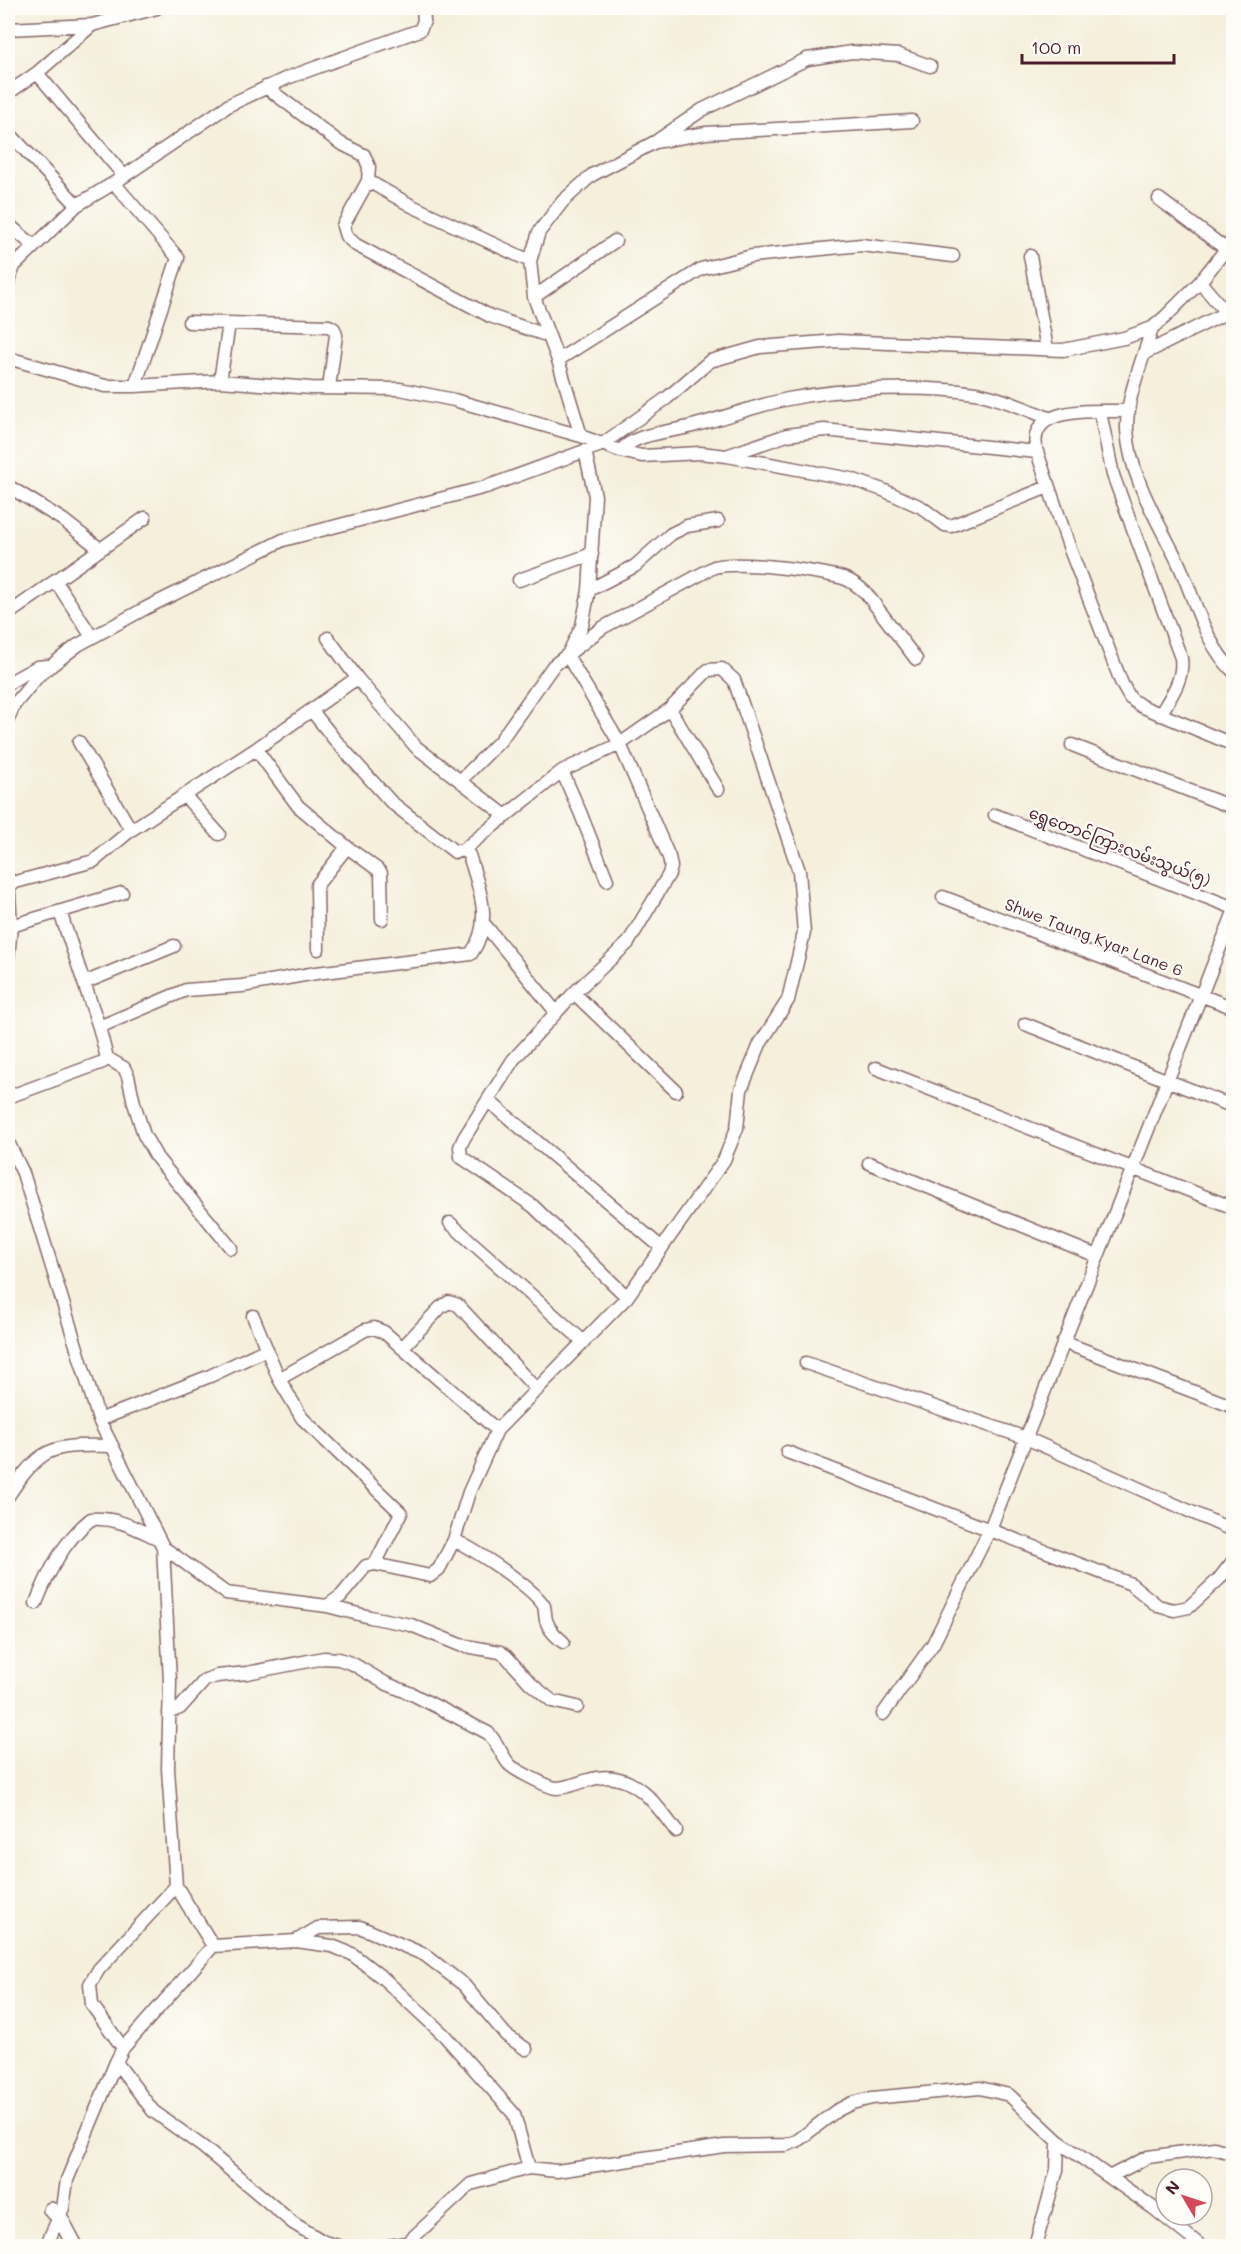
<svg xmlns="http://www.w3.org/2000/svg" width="1241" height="2254" viewBox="0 0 1241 2254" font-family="Mali,'Noto Sans Myanmar',sans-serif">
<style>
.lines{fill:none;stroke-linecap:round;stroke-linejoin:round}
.minor-casing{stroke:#866869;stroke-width:15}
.tertiary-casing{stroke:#866869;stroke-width:18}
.minor{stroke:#fff;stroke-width:12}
.tertiary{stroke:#fff;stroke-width:15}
.labels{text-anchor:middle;stroke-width:4.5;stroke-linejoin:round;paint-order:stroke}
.street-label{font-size:16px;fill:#4a1f2b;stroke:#fdfcf7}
</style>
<rect width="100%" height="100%" fill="#fdfcf7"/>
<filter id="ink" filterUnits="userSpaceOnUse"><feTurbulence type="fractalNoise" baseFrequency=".0167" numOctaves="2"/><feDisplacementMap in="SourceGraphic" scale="12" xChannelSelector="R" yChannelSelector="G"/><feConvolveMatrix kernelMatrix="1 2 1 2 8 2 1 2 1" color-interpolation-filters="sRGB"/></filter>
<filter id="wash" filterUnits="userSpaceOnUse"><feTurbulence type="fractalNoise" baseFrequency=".008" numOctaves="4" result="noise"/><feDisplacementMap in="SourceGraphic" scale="24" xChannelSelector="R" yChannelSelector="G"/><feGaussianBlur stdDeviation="1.35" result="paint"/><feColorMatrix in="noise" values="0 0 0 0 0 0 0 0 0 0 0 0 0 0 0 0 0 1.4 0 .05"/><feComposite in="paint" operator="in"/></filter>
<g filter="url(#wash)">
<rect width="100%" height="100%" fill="#f5efdc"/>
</g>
<g filter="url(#ink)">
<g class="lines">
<g class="minor-casing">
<path id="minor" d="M8 29 92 25
M37 73 124 176
M266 87 340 143 364 155 369 167 368 181 343 226 346 236 356 245 490 316 549 336
M8 93 37 73 92 25 157 8
M8 132 77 205
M658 140 702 110 807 59 852 52 899 55 930 66
M368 181 412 206 530 261
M114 183 178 258 135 386
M1159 199 1226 249
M8 224 34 246
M1030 256 1047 349
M1200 282 1234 322
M8 283 14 266 77 205 114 183 229 105 287 78 420 30 424 21 423 8
M534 297 615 241
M189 322 329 326 334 329 336 335 329 388
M1152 328C1143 361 1126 396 1127 430 1130 478 1158 521 1178 562 1195 599 1204 643 1234 672
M1145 353 1234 309
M8 358 105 386H135L220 381 311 388 400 389 454 400 581 436 620 451 642 456 700 453 727 456 851 479 883 490 921 507 945 525 951 526 1048 487
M558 360 701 269 752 256 861 245 953 256
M220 381 229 324
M1129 411C1098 412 1024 403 1037 452L1071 552 1122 684 1130 698 1141 706 1234 745
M1100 412 1113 475 1181 658C1184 679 1171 696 1160 715
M581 436 558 360 534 297 530 261 539 232 563 201 592 175 655 142 706 133 912 121
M620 451C639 431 671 433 696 425 727 417 757 405 788 399 842 388 921 385 975 393 1000 397 1025 409 1049 418
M729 455 787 435 824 430 1037 452
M8 486 63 520 100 549
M55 580 92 637
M519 580 592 554
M589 590 635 566 671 534 687 526 718 521
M8 614 145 518
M328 638 357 678 416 747 506 816
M569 652 582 626 589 590 595 496 585 451
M567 655 620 744 669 857 671 867 669 874 628 943 574 993 513 1060 464 1138 460 1147 461 1157 533 1206 627 1297
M8 683 37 667 47 666
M670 709 718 789
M312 711 335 740 391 802 455 852 463 850 562 771 620 744 670 709 708 670 722 669 734 680 799 871 804 933 788 1000 760 1044 741 1090 737 1128 724 1160 627 1297 497 1430 469 1492 454 1540 439 1569 430 1576 375 1564 366 1566 341 1596 327 1606
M8 719 14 705 39 675 78 645 146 608 283 540 486 487 601 445 667 398 710 361 760 347 838 341 1063 350 1124 338 1152 328 1165 317 1200 282 1234 239
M79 742 131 830
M1072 745 1234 808
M256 749 298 806 347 847 377 869 381 873 382 919
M562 771 580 812 607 880
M460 781 500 741 553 666 602 628 714 567C740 560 816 571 843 578 853 581 859 587 866 593L916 659
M184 795 219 834
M995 815 1234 908
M8 884 94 861 131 830 256 749 357 678
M943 897 1234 1008
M485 925 556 1012
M11 926 122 893
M318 949 317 885 347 847
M8 958 11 926 8 878
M84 983 174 946
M574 993 676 1091
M1025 1024 1234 1107
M99 1027 186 990 242 986 316 973 471 954C494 921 479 889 469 855L463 850
M107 1058 124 1068 128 1076 134 1103 144 1135 157 1158 231 1248
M876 1068 1234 1208
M8 1097 103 1062 107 1058 99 1027 60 912
M489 1101 662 1248
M8 1142 23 1173 99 1420 163 1547 226 1593 327 1606 370 1617 411 1625 460 1645 500 1652 506 1656 530 1683 552 1701 577 1707
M869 1163 1097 1256
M450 1223 584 1342
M253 1316 279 1379 302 1418 401 1513 375 1564
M1063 1342 1234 1407
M402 1348 441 1307 449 1302 458 1305 537 1390
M806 1363 1026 1438 1234 1531
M279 1379 365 1330 374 1328 384 1332 497 1430
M99 1420 210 1376 267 1349
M787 1452 1131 1584 1158 1606 1174 1610 1189 1607 1219 1579 1234 1560
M8 1496C17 1483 28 1466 42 1456 60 1443 90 1446 111 1446
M454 1540C475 1550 533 1587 544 1606 545 1610 545 1616 546 1620 549 1630 556 1636 563 1642
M163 1547 170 1681 168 1769 176 1886 213 1946
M36 1603C48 1573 64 1540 91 1519 117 1517 135 1528 159 1539
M169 1712 180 1708 205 1680 217 1676 247 1673 324 1658 339 1659 353 1664 385 1683 414 1695 488 1733C497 1742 500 1752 508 1763 512 1769 548 1787 556 1788 569 1788 584 1780 597 1778 635 1772 657 1805 676 1831
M883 1714 933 1644 990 1529 1234 912
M296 1941 318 1928 360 1927 425 1955 464 1985 506 2035 526 2049
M123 2048 92 2005 90 1984 99 1969 176 1886
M1109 2177 1148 2157 1214 2148 1234 2154
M46 2246 63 2208 67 2180 116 2062
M338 2246 324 2242 293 2223 203 2147 153 2111 116 2062 123 2048 213 1946 296 1941 332 1946 352 1954 384 1979 444 2035 514 2114 529 2168
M388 2246 407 2243 471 2184 529 2168 557 2171 724 2146 786 2145 797 2141 836 2111 852 2103 872 2098 980 2088 1009 2095 1058 2141 1152 2207 1201 2246
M1035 2246 1057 2170 1058 2141"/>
</g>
<g class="tertiary-casing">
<path id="tertiary" d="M51 2210 59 2216 75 2246"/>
</g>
<use href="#minor" class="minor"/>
<use href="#tertiary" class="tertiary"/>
</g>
</g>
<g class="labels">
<g class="street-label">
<text transform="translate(1120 846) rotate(21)" y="6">ရွှေတောင်ကြားလမ်းသွယ်(၅)</text>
<text transform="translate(1094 937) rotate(21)" y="6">Shwe Taung Kyar Lane 6</text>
</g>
</g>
<rect width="1241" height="2254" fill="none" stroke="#fdfcf7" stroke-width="30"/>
<g transform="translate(1184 2197) rotate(309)"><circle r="28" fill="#fdfcf7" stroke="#b5a4a5" stroke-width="1.5"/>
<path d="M0-4.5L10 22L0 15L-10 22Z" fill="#d1495b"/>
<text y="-9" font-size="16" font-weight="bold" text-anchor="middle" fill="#4a1f2b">N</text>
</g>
<path d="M1022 54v9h152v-9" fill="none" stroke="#4a1f2b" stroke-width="3"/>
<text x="1031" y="54" font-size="18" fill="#4a1f2b" stroke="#fdfcf7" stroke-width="4.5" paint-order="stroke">100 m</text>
</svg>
